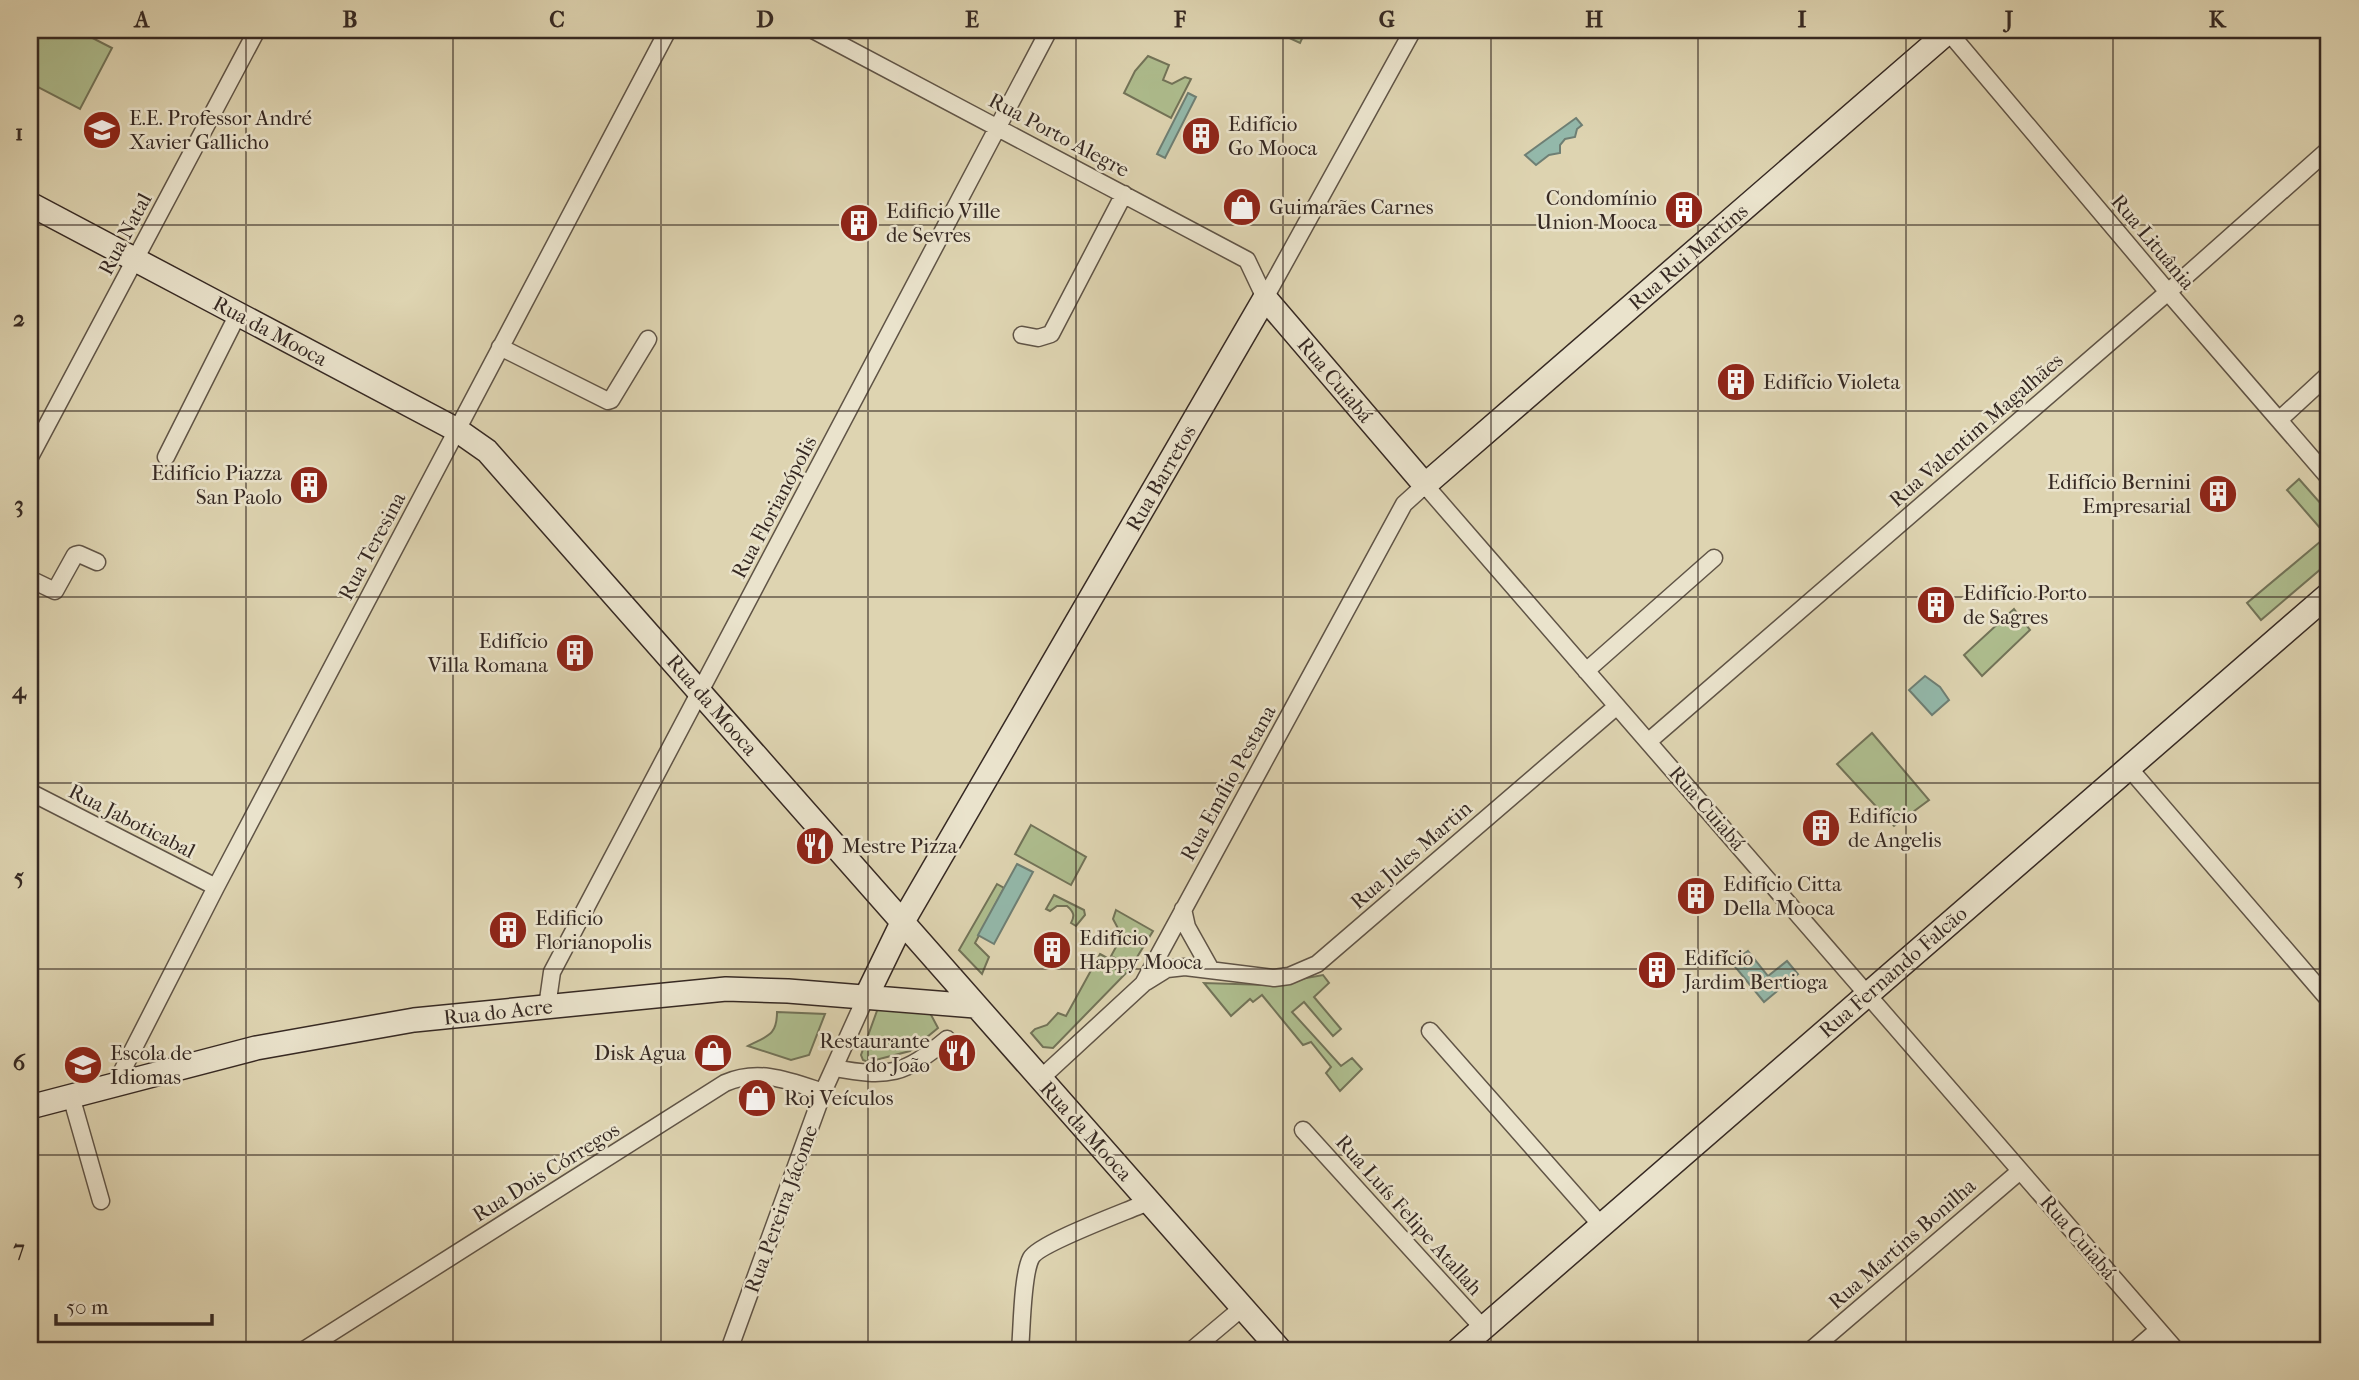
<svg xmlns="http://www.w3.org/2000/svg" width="2359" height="1380" viewBox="0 0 2359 1380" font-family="'IM FELL French Canon',serif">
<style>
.green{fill:#aebd8e;stroke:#727358;stroke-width:2}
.water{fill:#93b8aa;stroke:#6e7f74;stroke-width:2}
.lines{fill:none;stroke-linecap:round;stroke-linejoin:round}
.minor-casing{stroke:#605446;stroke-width:19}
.secondary-casing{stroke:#362923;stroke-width:26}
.minor{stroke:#eae3cc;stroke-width:16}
.secondary{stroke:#eae3cc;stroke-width:23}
.grid{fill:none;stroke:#362923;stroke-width:2;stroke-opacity:0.55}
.labels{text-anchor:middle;stroke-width:5;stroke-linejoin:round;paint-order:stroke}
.poi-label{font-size:21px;fill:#362923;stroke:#eae3cc;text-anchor:start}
.street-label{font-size:21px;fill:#362923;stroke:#eae3cc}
.neatline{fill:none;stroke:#362923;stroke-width:2.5}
.grid-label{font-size:23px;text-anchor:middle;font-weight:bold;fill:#362923}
</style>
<rect width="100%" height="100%" fill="#ded4b1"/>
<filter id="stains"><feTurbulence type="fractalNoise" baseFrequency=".00286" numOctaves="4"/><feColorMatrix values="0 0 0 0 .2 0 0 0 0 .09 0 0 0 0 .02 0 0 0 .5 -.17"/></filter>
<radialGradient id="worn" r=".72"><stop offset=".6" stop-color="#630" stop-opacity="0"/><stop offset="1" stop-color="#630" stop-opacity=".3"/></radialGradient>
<path class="green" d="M30 30H77L112 48 80 109 30 83Z
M1272 30H1306L1300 43Z
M1148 56 1169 65 1163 80 1172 84 1185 77 1191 79 1171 118 1124 93 1135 71Z
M2299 479 2329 513V562L2261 620 2247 603 2327 536 2287 490Z
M2014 609 2030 630 1982 676 1964 655Z
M1872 733 1929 800 1894 826 1837 764Z
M1031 825 1086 857 1071 885 1015 854Z
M997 884 1004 888 975 943 989 957 982 974 959 950Z
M1054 895 1084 910 1085 915 1076 926 1071 923C1075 916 1074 912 1067 906H1057L1050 911 1046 909Z
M1116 910 1153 931 1131 967 1111 956 1122 936 1113 919Z
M1100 954 1129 970 1053 1048 1043 1047 1031 1033 1035 1029 1047 1025 1058 1013 1066 1016Z
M1323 975 1329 983 1314 997 1341 1029 1333 1036 1304 1002 1292 1012 1341 1066 1352 1058 1362 1069 1340 1091 1326 1073 1331 1067 1311 1042 1303 1045 1262 995 1253 1002 1250 999 1231 1016 1204 983 1267 985Z
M878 1008 929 1011 938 1028 910 1051 868 1062 863 1060 861 1055Z
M777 1012 825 1014 809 1055 791 1060 748 1046C767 1036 777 1036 777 1012Z"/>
<path class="water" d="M1188 93 1196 97 1165 158 1157 154Z
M1576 118 1582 125 1577 129 1575 137 1565 139 1560 145V153L1549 155 1536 165 1525 155Z
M1925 676 1940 687 1949 700 1932 715 1909 690Z
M1017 864 1033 872 994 944 978 935Z
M1748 951 1768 976 1787 961 1798 974 1764 1002 1732 963Z"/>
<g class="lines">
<g class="minor-casing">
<path id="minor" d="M813 30 1247 260 1265 298
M1947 30 2168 292 2329 478
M1265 298 1413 30
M1022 335 1038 338 1051 334 1124 194
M500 347 608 401 611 400 648 339
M2279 420 2329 374
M30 457 257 30
M166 457 238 314
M30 579 55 591 75 555 79 554 97 562
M1586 671 1714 558
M1649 741 2168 292 2329 149
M2129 768 2329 1000
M30 792 216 887
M1183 909 1187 927 1210 968
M1146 982 1167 969 1185 967 1274 978 1289 976 1317 964 1617 706
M547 1007 552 972 1049 30
M1430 1031 1601 1225
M834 1068C889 1078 904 1075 947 1039
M1040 1079 1143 984 1404 504 1425 485 2176 1350
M116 1083 216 887 668 30
M71 1096 101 1201
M1303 1130 1483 1328
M304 1350 725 1083C759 1068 790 1081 823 1092
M729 1350 823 1092 866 997
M1020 1350C1022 1329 1022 1275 1031 1258 1039 1243 1128 1211 1148 1202
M1192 1350 1242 1308
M1811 1350 2020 1171
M2135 1350 2158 1330"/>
</g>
<g class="secondary-casing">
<path id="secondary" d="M30 204 457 430 487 451 1280 1350
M866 997 902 923 1265 298 1425 485 1950 30
M30 1107 256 1048 414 1020 726 989 788 991 975 1006
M1458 1350 2329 594"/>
</g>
<use href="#minor" class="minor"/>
<use href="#secondary" class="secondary"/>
</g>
<path class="grid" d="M246 30V1350M453 30V1350M661 30V1350M868 30V1350M1076 30V1350M1283 30V1350M1491 30V1350M1698 30V1350M1906 30V1350M2113 30V1350M30 225H2329M30 411H2329M30 597H2329M30 783H2329M30 969H2329M30 1155H2329"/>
<defs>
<g id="school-disc" transform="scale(2.0125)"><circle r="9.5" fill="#8f2418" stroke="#eae3cc"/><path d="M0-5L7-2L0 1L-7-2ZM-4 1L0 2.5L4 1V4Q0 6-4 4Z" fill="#fff"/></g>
<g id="building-disc" transform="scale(2.0125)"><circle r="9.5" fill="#8f2418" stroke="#eae3cc"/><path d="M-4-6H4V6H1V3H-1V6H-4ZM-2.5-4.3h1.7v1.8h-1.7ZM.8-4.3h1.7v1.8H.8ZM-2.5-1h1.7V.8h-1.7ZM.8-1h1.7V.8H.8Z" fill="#fff"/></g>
<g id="shop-disc" transform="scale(2.0125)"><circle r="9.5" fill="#8f2418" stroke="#eae3cc"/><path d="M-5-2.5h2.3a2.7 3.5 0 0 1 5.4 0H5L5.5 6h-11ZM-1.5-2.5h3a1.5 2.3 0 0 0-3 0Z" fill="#fff"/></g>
<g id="restaurant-disc" transform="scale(2.0125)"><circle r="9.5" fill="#8f2418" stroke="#eae3cc"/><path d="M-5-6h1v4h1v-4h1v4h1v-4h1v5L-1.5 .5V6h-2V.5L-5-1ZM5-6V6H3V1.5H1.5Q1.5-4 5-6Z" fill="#fff"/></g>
</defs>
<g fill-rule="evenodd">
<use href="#school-disc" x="102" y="130"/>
<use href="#building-disc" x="1201" y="136"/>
<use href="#shop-disc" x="1242" y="207"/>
<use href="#building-disc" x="1684" y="210"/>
<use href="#building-disc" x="859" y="223"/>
<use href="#building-disc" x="1736" y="382"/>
<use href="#building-disc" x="309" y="485"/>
<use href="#building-disc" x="2218" y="494"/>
<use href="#building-disc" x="1936" y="605"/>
<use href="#building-disc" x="575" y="653"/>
<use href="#building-disc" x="1821" y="828"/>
<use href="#restaurant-disc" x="815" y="846"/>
<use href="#building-disc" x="1696" y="896"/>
<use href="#building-disc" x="508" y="930"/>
<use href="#building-disc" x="1052" y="950"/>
<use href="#building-disc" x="1657" y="970"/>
<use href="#shop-disc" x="713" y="1053"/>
<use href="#restaurant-disc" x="957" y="1053"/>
<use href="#school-disc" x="83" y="1065"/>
<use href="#shop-disc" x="757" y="1098"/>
</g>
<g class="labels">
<g class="poi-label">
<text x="129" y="125">E.E. Professor André<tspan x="129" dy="24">Xavier Gallicho</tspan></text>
<text x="1228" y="131">Edifício<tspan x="1228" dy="24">Go Mooca</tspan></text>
<text x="1657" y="205" text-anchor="end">Condomínio<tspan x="1657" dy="24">Union Mooca</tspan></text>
<text x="1269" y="214">Guimarães Carnes</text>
<text x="886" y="218">Edificio Ville<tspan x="886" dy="24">de Sevres</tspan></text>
<text x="1763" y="389">Edifício Violeta</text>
<text x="282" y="480" text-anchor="end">Edifício Piazza<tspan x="282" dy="24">San Paolo</tspan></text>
<text x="2191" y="489" text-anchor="end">Edifício Bernini<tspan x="2191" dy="24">Empresarial</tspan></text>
<text x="1963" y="600">Edifício Porto<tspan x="1963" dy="24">de Sagres</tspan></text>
<text x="548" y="648" text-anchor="end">Edifício<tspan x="548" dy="24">Villa Romana</tspan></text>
<text x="1848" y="823">Edifício<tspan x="1848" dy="24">de Angelis</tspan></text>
<text x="842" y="853">Mestre Pizza</text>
<text x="1723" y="891">Edifício Citta<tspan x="1723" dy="24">Della Mooca</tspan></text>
<text x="535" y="925">Edificio<tspan x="535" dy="24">Florianopolis</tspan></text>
<text x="1079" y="945">Edifício<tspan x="1079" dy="24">Happy Mooca</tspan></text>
<text x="1684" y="965">Edifício<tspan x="1684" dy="24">Jardim Bertioga</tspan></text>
<text x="930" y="1048" text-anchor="end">Restaurante<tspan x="930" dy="24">do João</tspan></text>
<text x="110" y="1060">Escola de<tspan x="110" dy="24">Idiomas</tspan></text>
<text x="686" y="1060" text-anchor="end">Disk Agua</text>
<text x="784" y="1105">Roj Veículos</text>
</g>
<g class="street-label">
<text transform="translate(1059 135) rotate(28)" y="7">Rua Porto Alegre</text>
<text transform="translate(125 234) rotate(-62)" y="7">Rua Natal</text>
<text transform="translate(2153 242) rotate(50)" y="7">Rua Lituânia</text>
<text transform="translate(1688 257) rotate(-41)" y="7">Rua Rui Martins</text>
<text transform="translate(270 331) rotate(28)" y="7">Rua da Mooca</text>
<text transform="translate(1335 380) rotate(50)" y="7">Rua Cuiabá</text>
<text transform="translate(1976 430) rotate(-41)" y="7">Rua Valentim Magalhães</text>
<text transform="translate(1161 478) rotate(-60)" y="7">Rua Barretos</text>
<text transform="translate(774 507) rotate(-62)" y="7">Rua Florianópolis</text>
<text transform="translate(372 546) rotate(-62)" y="7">Rua Teresina</text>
<text transform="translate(712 705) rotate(49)" y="7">Rua da Mooca</text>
<text transform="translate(1228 783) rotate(-61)" y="7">Rua Emílio Pestana</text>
<text transform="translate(1707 808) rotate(49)" y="7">Rua Cuiabá</text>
<text transform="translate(132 821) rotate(27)" y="7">Rua Jaboticabal</text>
<text transform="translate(1411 855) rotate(-41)" y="7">Rua Jules Martin</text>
<text transform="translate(1893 972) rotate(-41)" y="7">Rua Fernando Falcão</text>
<text transform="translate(498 1012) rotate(-6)" y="7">Rua do Acre</text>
<text transform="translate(1086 1131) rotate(48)" y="7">Rua da Mooca</text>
<text transform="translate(546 1172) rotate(-32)" y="7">Rua Dois Córregos</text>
<text transform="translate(781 1209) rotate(-70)" y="7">Rua Pereira Jácome</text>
<text transform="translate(1409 1215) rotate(48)" y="7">Rua Luís Felipe Atallah</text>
<text transform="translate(2078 1237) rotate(49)" y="7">Rua Cuiabá</text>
<text transform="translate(1902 1244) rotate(-41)" y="7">Rua Martins Bonilha</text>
</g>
</g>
<rect width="2359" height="1380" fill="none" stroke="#ded4b1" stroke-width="77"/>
<path d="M56 1314v10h156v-10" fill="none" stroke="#362923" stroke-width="3.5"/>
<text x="66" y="1314" font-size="21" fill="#362923" stroke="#eae3cc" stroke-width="5" paint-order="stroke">50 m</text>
<rect x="38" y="38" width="2282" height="1304" class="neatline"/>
<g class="grid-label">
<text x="142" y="27">A</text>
<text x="350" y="27">B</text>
<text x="557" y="27">C</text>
<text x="765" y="27">D</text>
<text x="972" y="27">E</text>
<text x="1180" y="27">F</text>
<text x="1387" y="27">G</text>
<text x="1594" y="27">H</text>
<text x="1802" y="27">I</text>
<text x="2009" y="27">J</text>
<text x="2217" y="27">K</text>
<text x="19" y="140">1</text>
<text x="19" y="326">2</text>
<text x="19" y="512">3</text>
<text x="19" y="698">4</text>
<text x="19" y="884">5</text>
<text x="19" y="1070">6</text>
<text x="19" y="1256">7</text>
</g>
<rect width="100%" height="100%" filter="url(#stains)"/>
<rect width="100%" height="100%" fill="url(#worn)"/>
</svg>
